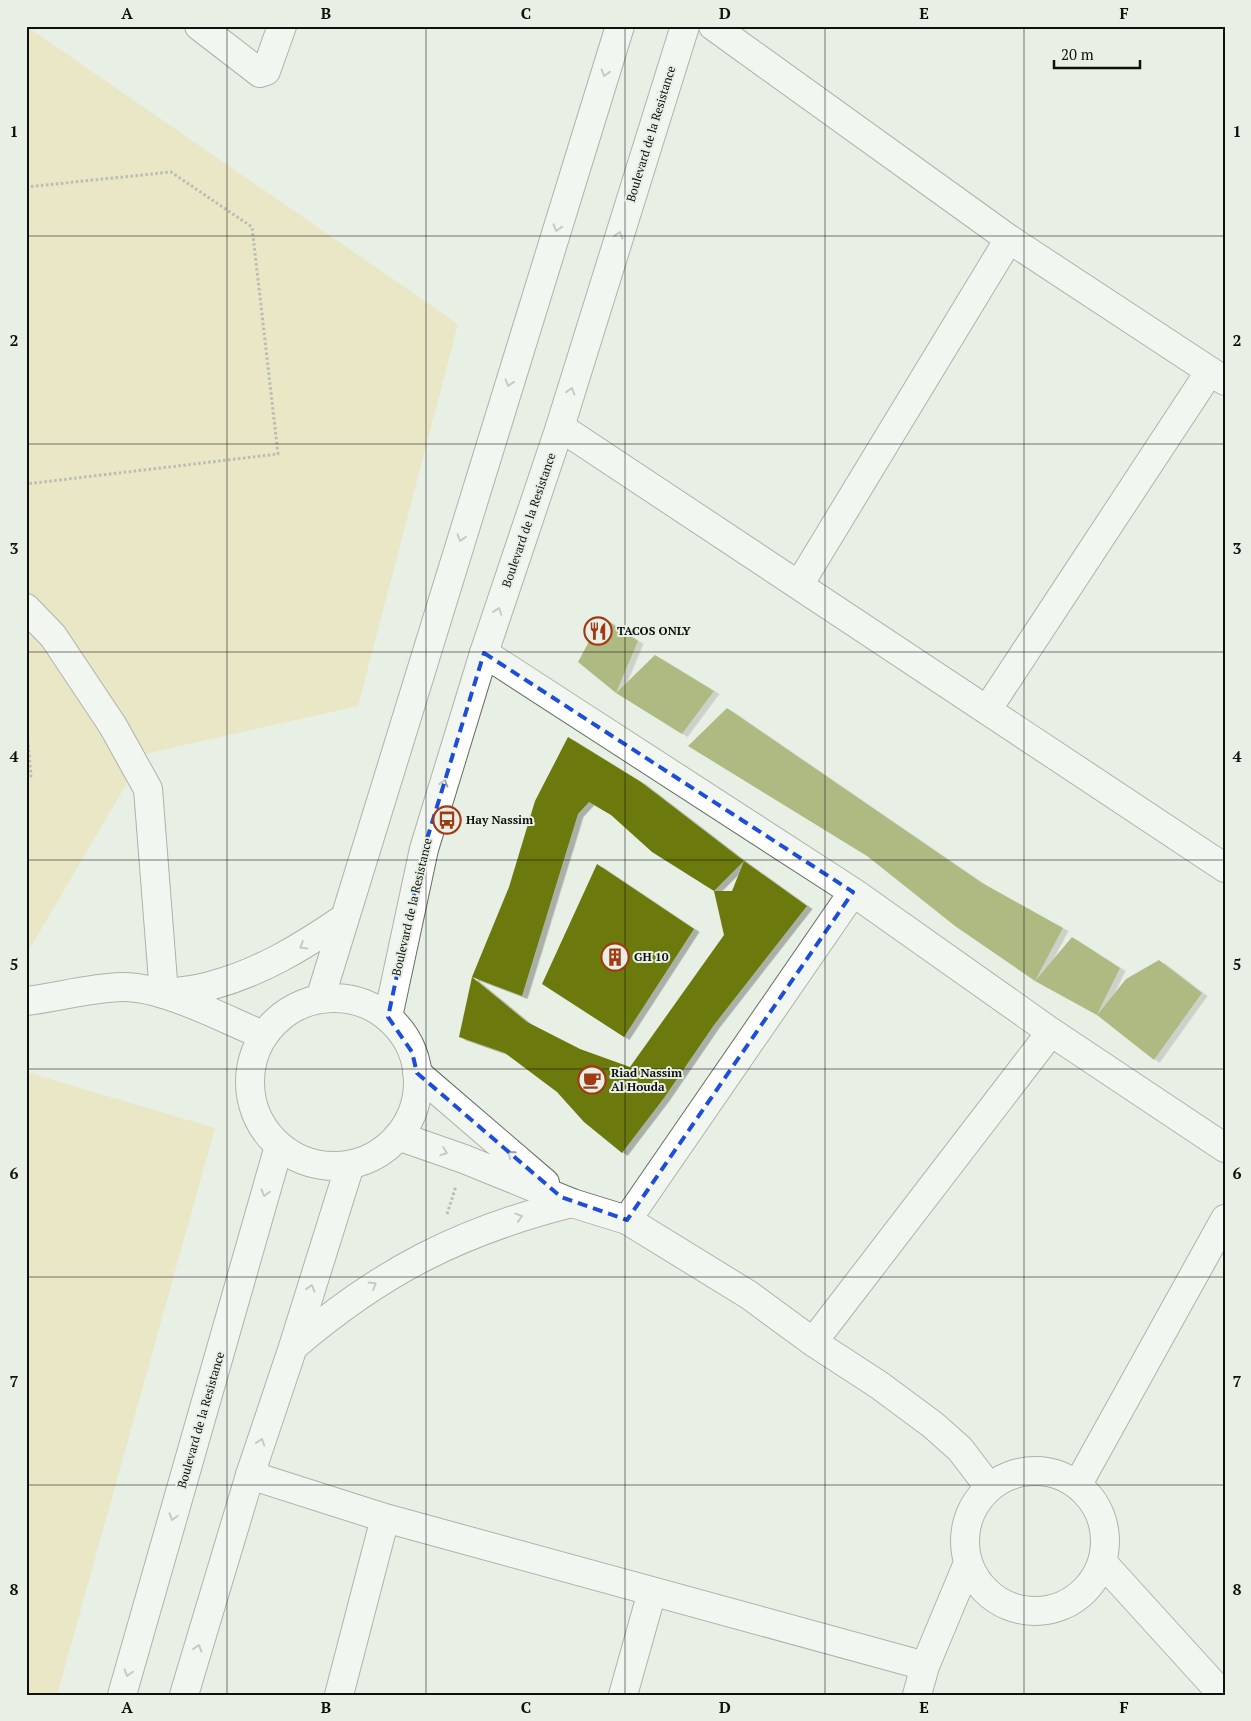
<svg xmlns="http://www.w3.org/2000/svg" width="1251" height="1721" viewBox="0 0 1251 1721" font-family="'PT Serif',serif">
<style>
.green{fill:#eadd9d}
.building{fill:#6c7a10;filter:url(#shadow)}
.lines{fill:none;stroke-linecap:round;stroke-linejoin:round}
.minor-casing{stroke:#676d64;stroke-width:30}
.major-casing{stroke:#676d64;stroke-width:30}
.path{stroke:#7f847d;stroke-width:3;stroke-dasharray:2.5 2.5;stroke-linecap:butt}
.minor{stroke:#fff;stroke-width:28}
.major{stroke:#fff;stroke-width:28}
.oneway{stroke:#9fa09f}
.marked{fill:none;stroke:#1d4ed8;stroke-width:4;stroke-dasharray:10 6;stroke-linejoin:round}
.grid{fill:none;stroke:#0f110e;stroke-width:1;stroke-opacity:0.55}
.labels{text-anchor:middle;stroke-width:4;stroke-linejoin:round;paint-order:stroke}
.street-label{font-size:12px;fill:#0f110e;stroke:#e8efe5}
.poi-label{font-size:12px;font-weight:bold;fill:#0f110e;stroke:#e8efe5;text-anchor:start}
.neatline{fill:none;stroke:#0f110e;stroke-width:2}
.grid-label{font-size:16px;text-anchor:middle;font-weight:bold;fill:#0f110e}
</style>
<defs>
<filter id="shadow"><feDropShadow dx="5.5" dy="3" stdDeviation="0" flood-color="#0004"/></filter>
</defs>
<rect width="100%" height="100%" fill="#e8efe5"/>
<path class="green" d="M26 26 458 324 358 706 144 754 26 955Z
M26 1072 215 1128 57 1695H26Z"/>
<path class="building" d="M602 617 638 641 616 693 655 655 714 691 682 734 616 693 578 662Z
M727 708 982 883 1063 928 1035 981 955 926 867 856 688 746Z
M568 737 641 782 744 861 714 891 652 852 611 815 589 802 578 814 522 996 472 977 527 1022 580 1049 630 1067 724 935 714 891H732L744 861 807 906 714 1025 664 1098 622 1153 584 1122 557 1092 505 1053 459 1037 472 977 509 887 535 801Z
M597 864 694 929 624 1037 542 984Z
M1072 937 1120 968 1097 1015 1126 979 1159 960 1202 993 1154 1060 1097 1015 1035 981Z"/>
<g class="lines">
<g class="minor-casing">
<path id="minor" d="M199 26 260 73 266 71 282 26
M713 26 1009 239 1225 381
M560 427 1225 868
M799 585 1009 239
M26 608 53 636 113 726 148 789 164 994
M484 653 853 892 1051 1032 1225 1148
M987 710 1210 371
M26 1001C58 997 90 988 122 987 163 986 224 1019 263 1035
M417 1073 545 1183
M398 1136 464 1159 572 1203 627 1220 749 1295 813 1342 879 1385 933 1425 960 1449 989 1487
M627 1220 853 892
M813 1342 1051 1032
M965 1541a70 70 0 1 1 140 0a70 70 0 1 1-140 0Z
M250 1475 385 1518 925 1666
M1078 1484 1225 1219
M1103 1563 1223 1695
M339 1695 385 1518
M623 1695 652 1592
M917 1695 925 1666 968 1563"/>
</g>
<g class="major-casing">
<path id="major" d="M164 994C180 991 197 990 213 985 261 972 302 947 343 919
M250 1082a84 84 0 1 1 168 0a84 84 0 1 1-168 0Z
M320 999 620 26
M388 1017 424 849 484 653 560 427 685 26
M293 1347C380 1272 460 1231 572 1203
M122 1695 279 1146
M184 1695 250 1475 293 1347 350 1165"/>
</g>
<path class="path" d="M26 187 171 172 252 227 278 454 26 484
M26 720 31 776H26
M447 1214 456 1186"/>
<use href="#minor" class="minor"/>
<use href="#major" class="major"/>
</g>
<defs><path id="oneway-chevron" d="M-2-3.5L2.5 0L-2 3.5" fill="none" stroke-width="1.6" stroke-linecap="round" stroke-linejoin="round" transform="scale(1.25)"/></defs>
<g class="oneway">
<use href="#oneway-chevron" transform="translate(605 73) rotate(107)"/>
<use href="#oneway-chevron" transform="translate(557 228) rotate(107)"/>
<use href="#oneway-chevron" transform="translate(619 235) rotate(-73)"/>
<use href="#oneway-chevron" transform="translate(509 383) rotate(107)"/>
<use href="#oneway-chevron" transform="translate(571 391) rotate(-73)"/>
<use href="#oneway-chevron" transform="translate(461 538) rotate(107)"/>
<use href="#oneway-chevron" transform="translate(498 611) rotate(-71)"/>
<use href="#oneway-chevron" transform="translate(444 783) rotate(-73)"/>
<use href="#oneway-chevron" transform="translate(303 946) rotate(149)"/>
<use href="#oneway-chevron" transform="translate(444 1152) rotate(19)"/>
<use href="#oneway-chevron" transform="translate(511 1154) rotate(-139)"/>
<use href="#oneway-chevron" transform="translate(265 1193) rotate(106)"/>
<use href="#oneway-chevron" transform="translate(519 1217) rotate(-18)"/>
<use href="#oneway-chevron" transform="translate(373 1285) rotate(-32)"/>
<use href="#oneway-chevron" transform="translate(311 1288) rotate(-73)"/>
<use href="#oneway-chevron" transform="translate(261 1442) rotate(-71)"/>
<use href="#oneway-chevron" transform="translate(173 1517) rotate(106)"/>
<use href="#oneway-chevron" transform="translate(198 1648) rotate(-73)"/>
<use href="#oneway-chevron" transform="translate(128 1673) rotate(106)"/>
</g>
<path d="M0 0H1251V1721H0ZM484 653 853 892 627 1220 561 1197 417 1073 412 1052 388 1017 424 849Z" fill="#e8efe5" fill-opacity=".55" fill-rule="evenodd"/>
<path class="marked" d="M484 653 853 892 627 1220 561 1197 417 1073 412 1052 388 1017 424 849Z"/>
<path class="grid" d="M227 26V1695M426 26V1695M625 26V1695M825 26V1695M1024 26V1695M26 236H1225M26 444H1225M26 652H1225M26 860H1225M26 1069H1225M26 1277H1225M26 1485H1225"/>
<defs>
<g id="restaurant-ring" transform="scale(1.4375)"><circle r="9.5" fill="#e8efe5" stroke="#a03a14" stroke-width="1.5"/><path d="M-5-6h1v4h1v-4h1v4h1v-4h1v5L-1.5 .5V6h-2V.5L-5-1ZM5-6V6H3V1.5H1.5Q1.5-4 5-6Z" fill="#a03a14"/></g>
<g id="bus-ring" transform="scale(1.4375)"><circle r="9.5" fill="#e8efe5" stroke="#a03a14" stroke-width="1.5"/><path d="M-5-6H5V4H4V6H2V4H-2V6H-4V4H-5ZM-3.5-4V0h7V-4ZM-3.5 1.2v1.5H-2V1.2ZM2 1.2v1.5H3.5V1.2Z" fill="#a03a14"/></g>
<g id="building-ring" transform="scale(1.4375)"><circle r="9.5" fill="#e8efe5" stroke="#a03a14" stroke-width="1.5"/><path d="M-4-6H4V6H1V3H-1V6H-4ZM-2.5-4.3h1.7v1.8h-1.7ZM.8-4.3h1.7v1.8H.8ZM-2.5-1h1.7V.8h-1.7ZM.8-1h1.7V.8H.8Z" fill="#a03a14"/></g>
<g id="cafe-ring" transform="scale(1.4375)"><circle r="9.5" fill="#e8efe5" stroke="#a03a14" stroke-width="1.5"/><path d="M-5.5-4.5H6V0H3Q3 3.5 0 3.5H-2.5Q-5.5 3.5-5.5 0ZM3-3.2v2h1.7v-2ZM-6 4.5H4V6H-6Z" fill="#a03a14"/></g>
</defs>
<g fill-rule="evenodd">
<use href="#restaurant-ring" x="598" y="631"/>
<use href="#bus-ring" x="447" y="820"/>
<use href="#building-ring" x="615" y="957"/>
<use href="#cafe-ring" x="592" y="1080"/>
</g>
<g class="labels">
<g class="street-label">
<text transform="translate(651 134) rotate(-73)" y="4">Boulevard de la Resistance</text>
<text transform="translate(529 520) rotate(-71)" y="4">Boulevard de la Resistance</text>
<text transform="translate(412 907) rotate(-77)" y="4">Boulevard de la Resistance</text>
<text transform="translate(201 1420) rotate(-74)" y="4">Boulevard de la Resistance</text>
</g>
<g class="poi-label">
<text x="617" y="635">TACOS ONLY</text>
<text x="466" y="824">Hay Nassim</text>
<text x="634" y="961">GH 10</text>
<text x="611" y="1077">Riad Nassim<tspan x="611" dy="14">Al Houda</tspan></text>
</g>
</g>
<rect width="1251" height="1721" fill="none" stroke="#e8efe5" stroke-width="55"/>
<path d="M1054 60v8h86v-8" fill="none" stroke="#0f110e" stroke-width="2.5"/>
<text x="1061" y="60" font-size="15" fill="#0f110e" stroke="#e8efe5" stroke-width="4" paint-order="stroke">20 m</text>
<rect x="28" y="28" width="1196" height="1666" class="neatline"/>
<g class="grid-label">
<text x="127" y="19">A</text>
<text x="326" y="19">B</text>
<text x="526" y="19">C</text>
<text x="725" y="19">D</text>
<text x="924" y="19">E</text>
<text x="1124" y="19">F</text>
<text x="14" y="137">1</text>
<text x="1237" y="137">1</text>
<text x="14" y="346">2</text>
<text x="1237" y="346">2</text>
<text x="14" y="554">3</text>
<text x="1237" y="554">3</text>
<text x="14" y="762">4</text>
<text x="1237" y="762">4</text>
<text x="14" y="970">5</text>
<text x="1237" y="970">5</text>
<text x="14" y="1179">6</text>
<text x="1237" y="1179">6</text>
<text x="14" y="1387">7</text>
<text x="1237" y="1387">7</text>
<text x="14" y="1595">8</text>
<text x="1237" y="1595">8</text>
<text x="127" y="1713">A</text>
<text x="326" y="1713">B</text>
<text x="526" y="1713">C</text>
<text x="725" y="1713">D</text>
<text x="924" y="1713">E</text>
<text x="1124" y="1713">F</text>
</g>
</svg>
